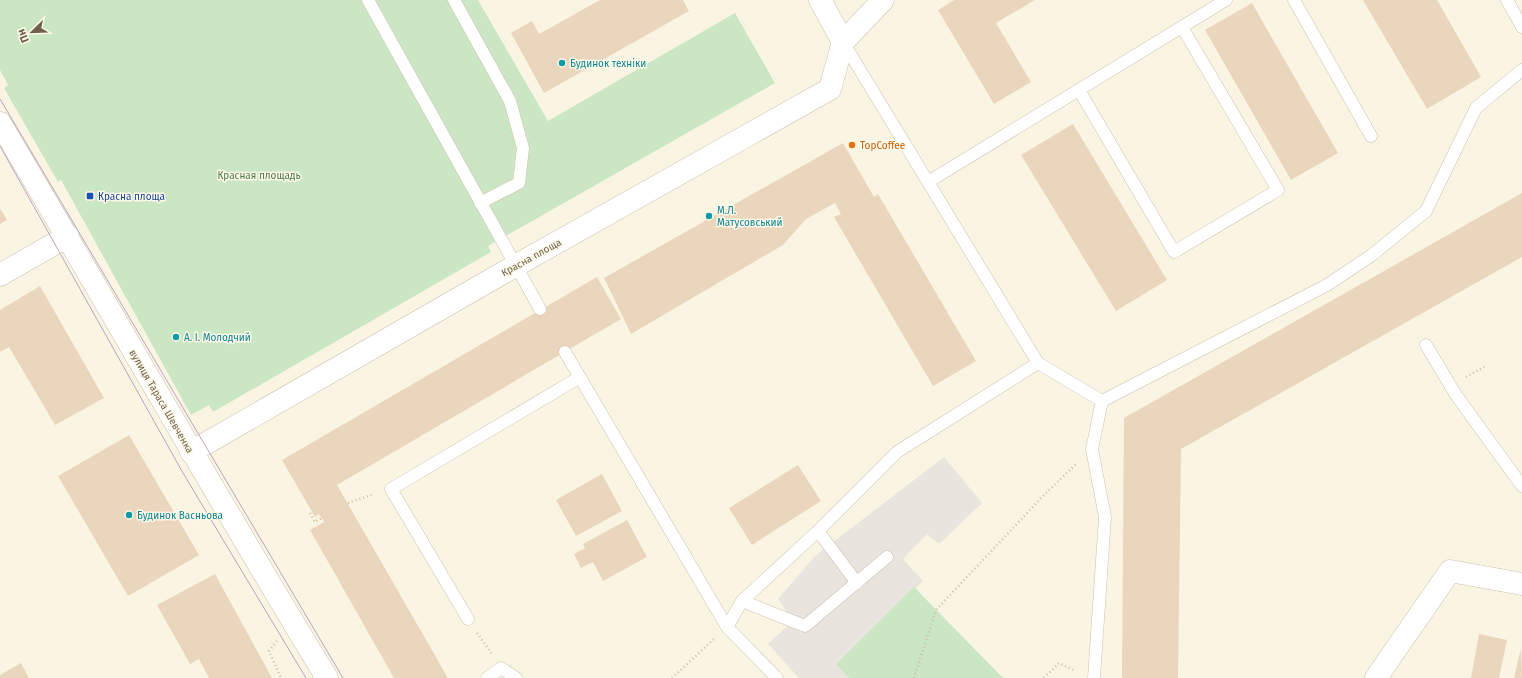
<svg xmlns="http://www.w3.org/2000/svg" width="1522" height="678" viewBox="0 0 1522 678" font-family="'Fira Sans',sans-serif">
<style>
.industrial{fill:#e9e5de}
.green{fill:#cbe6c3}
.building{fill:#ead6bc}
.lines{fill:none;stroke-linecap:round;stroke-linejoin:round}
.service-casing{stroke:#ccc0ae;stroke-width:13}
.minor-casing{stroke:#ccc0ae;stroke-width:23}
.secondary-casing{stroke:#ccbfaa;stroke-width:23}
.path{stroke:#d1bca1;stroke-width:2.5;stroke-dasharray:1 3;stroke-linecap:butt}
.service{stroke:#fff;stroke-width:12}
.minor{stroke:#fff;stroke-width:22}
.secondary{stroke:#fff;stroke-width:22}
.tram{stroke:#b9a3c1;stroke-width:1}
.culture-dot{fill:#0f9aa8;stroke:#fdf9e9;stroke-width:1.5}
.food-dot{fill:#e8710a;stroke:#fdf9e9;stroke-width:1.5}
.transit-dot{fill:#1a4fb4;stroke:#fdf9e9;stroke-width:1.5}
.labels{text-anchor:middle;stroke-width:3;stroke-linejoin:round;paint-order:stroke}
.culture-label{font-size:10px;fill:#0d838f;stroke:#fdf9e9;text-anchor:start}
.food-label{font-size:10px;fill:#c56008;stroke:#fdf9e9;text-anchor:start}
.park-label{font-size:10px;fill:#4e7a48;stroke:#fdf9e9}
.transit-label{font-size:10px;fill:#164399;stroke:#fdf9e9;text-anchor:start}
.street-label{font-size:10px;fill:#6f5e4c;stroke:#fdf9e9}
</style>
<rect width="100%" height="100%" fill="#faf5e3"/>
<path class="industrial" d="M944 457 982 503 939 544 927 534 903 559 923 581 836 664 849 678H799L768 644 793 621 778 599 815 556Z"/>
<path class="green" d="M0 0H478L548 121 735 13 775 83 488 246 491 252 213 412 209 405 191 415 61 180 58 182 4 88 8 85 0 70Z
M914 587 1003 678H849L836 664Z"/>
<path class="building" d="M600 0H683L689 11 544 93 511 33 532 21 539 34Z
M954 0H1035L996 23 1031 82 994 104 938 10Z
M1363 0H1437L1481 77 1427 109Z
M1252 3 1338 153 1291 180 1205 30Z
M1073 124 1167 280 1116 311 1021 155Z
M843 143 874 197 878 194 976 361 933 386 834 217 841 214 835 203 806 219 783 245 631 334 604 278Z
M1522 193V257L1181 449 1178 678H1122L1124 418Z
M0 208 7 220 0 224Z
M597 277 621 319 337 485 448 678H394L310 530 324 522 319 514 315 517 282 460Z
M40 286 104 398 55 425 9 347 0 352V310Z
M129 435 199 555 128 596 58 476Z
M798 465 821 501 752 545 729 508Z
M602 474 622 511 576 536 556 500Z
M627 520 647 557 603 581 593 562 581 568 574 554 585 548 583 544Z
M215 574 272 678H209L199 659 190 664 157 605Z
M1479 634 1507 640 1499 678H1471Z
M1521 648 1522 678H1514Z
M21 663 29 678H0V675Z"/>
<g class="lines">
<g class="service-casing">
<path id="service" d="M368 0 540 309
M454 0 510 101 523 148 519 183 480 203
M1294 0 1371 136
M1507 0 1522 27
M843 42 1038 363 1102 401 1092 449 1105 517 1094 678
M1079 90 1174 252 1278 190 1182 27
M928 182 1226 0
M1426 345 1456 395 1522 486
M565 352 727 627 777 678
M1102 401 1327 285 1372 255 1426 211 1476 108 1522 70
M818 531 857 583
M742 601 805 626 887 557
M468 619 391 489 580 377
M727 627 742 601 818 531 897 452 1038 363
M487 678 501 668 516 678"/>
</g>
<g class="minor-casing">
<path id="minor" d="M820 0 843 42
M0 275 68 236
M191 452 515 266 830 89 843 42 883 0
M1376 678 1450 571 1522 584"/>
</g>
<g class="secondary-casing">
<path id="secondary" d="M0 123C110 308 215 495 327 678"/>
</g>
<path class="path" d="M1466 377 1486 366
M348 503 374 494
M310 513 315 522 322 518
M477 633 492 654
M277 641 269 651 281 678
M672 678 714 639
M914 678 936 610 1044 495 1076 464
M1044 678 1059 663 1076 671"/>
<use href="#service" class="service"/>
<use href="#minor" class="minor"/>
<use href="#secondary" class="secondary"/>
<path class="tram" d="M0 99 343 678
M0 146 183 473 306 678"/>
</g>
<g class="culture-dot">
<circle cx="562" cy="63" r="4"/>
<circle cx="709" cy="216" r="4"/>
<circle cx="176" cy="337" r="4"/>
<circle cx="129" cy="515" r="4"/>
</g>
<circle class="food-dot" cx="852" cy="145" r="4"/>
<rect class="transit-dot" x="86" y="192" width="8" height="8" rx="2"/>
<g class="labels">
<g class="culture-label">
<text x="570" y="67">Будинок техніки</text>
<text x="717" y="214">М.Л.<tspan x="717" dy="12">Матусовський</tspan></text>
<text x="184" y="341">А. І. Молодчий</text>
<text x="137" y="519">Будинок Васньова</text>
</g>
<g class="food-label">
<text x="860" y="149">TopCoffee</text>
</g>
<g class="park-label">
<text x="259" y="179">Красная площадь</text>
</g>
<g class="transit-label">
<text x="98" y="200">Красна площа</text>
</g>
<g class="street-label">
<text transform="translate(531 257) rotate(-29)" y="4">Красна площа</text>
<text transform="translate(162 401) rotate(60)" y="4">вулиця Тараса Шевченка</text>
</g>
</g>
<g transform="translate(32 32) rotate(247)" stroke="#fdf9e9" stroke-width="3" paint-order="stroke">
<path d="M0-3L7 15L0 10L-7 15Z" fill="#6f5e4c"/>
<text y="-6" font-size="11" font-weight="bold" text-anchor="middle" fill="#6f5e4c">Пн</text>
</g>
</svg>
